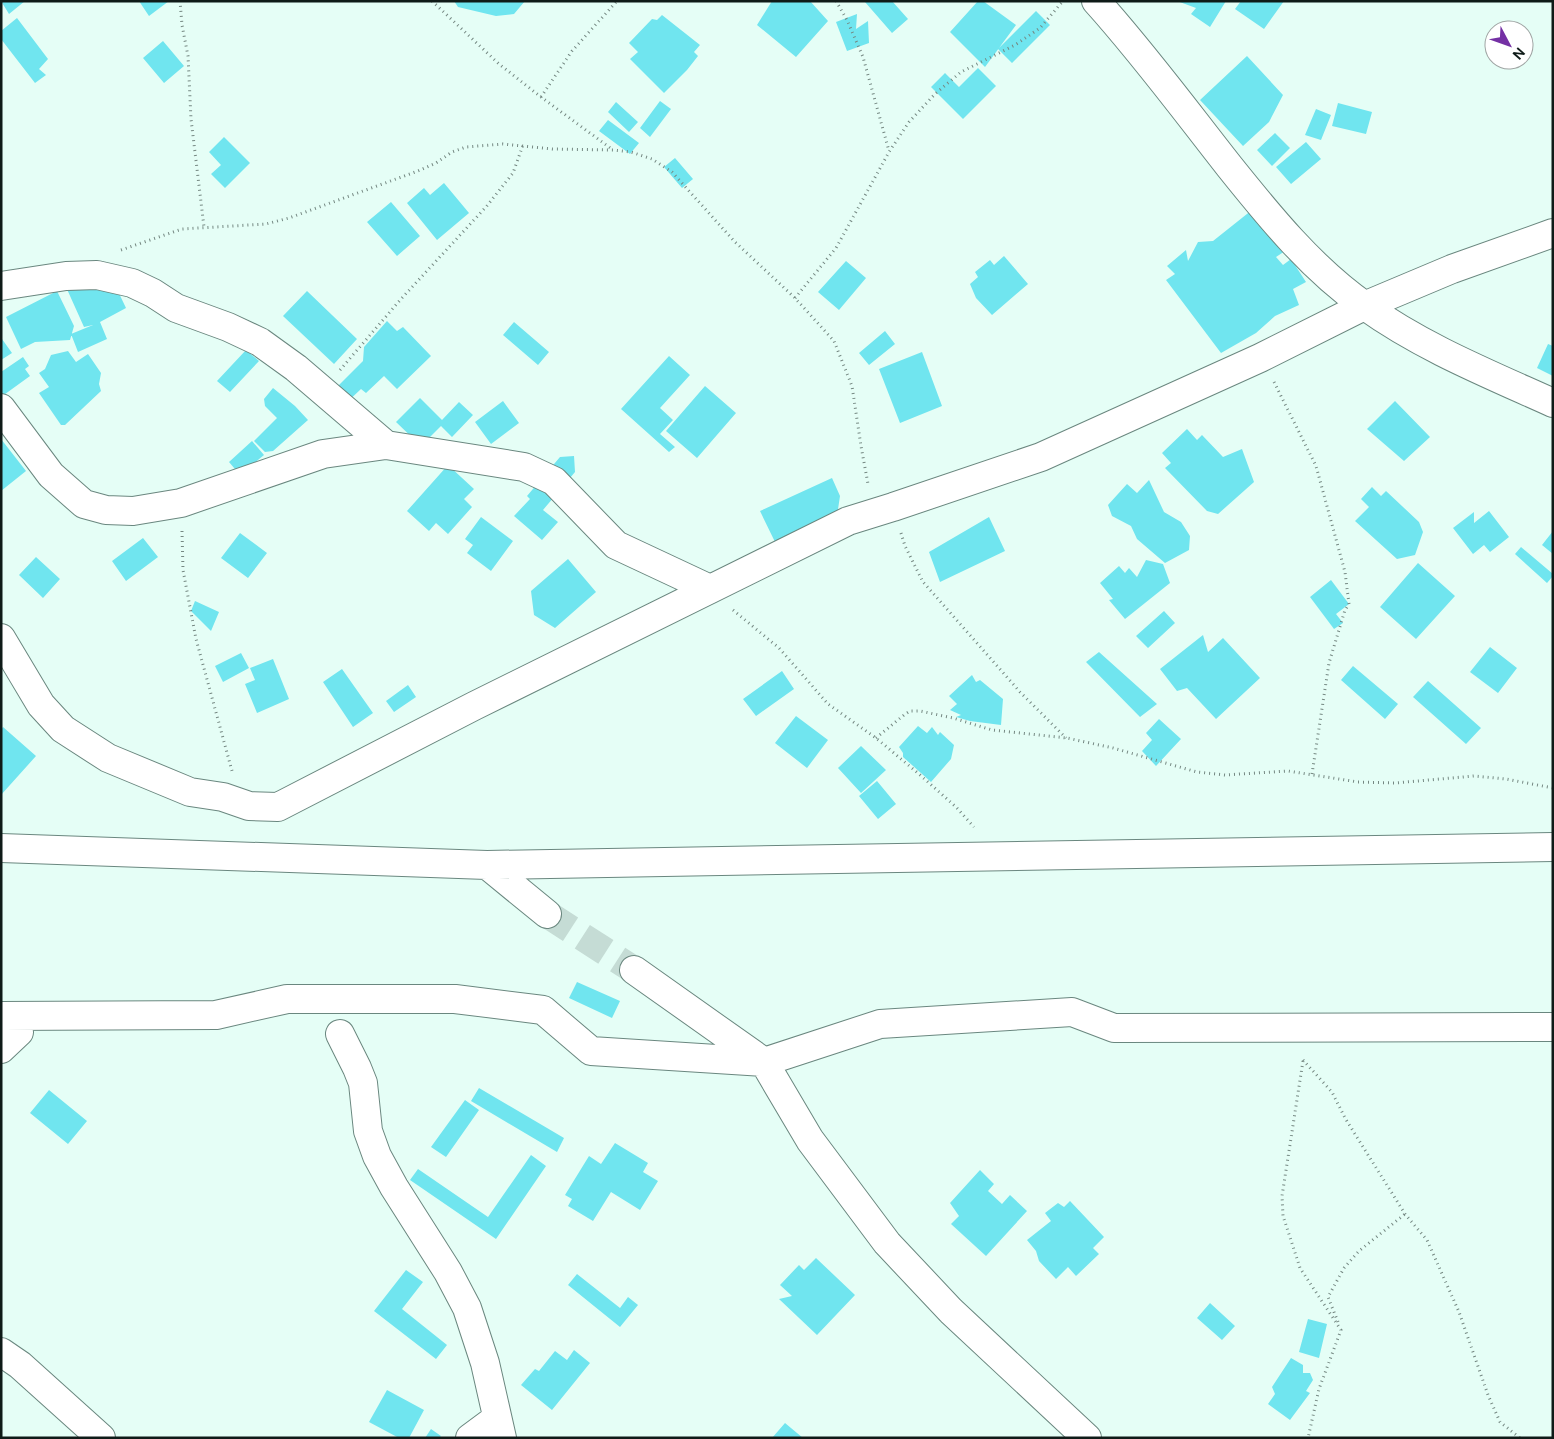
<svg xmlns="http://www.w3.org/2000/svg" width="1554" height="1439" viewBox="0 0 1554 1439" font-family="'DM Sans',sans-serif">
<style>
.building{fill:#70e5ef}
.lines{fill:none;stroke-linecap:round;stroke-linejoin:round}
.minor-tunnel{stroke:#c5dcd5;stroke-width:28;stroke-dasharray:28 14;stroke-linecap:butt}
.minor-casing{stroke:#6a877f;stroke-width:30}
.path{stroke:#758882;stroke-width:3;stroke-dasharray:1 4;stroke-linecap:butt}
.minor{stroke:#fff;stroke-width:28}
</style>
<rect width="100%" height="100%" fill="#e5fef6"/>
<path class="building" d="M1 1H25L9 14Z
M139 1H169L149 16Z
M454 1H525L514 14 496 16 458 7Z
M772 1H810L828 21 796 57 757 25Z
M866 1H892L908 19 892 33 865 2Z
M978 1H983L1016 25 985 67 950 32Z
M1177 1H1226L1210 27 1191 14 1196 8Z
M1241 1H1284L1264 29 1235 9Z
M1036 11 1050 25 1012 63 998 49Z
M857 14 856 29 868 21 869 43 847 51 836 22Z
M662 15 700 45 694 52 698 56 687 70 664 93 630 59 638 52 629 43 652 19 657 20Z
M17 18 48 59 39 69 46 75 35 83 1 39V31Z
M163 41 184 66 164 83 143 58Z
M1247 56 1283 95 1269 122 1243 146 1200 100Z
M978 68 996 86 963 119 931 87 945 73 959 87Z
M660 101 671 109 650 137 640 128Z
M616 102 638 122 629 132 608 112Z
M1338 103 1372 112 1366 134 1332 126Z
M1316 109 1331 115 1321 140 1305 135Z
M608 120 639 143 630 154 599 131Z
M1275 133 1290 148 1272 166 1257 150Z
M224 137 250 163 225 188 211 174 221 165 209 152Z
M1306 142 1321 159 1291 184 1276 167Z
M675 158 693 179 682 188 664 167Z
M444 183 469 213 437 240 407 203 424 188 430 195Z
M391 202 420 236 397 256 367 222Z
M1257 206 1285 251 1276 257 1283 265 1291 259 1306 282 1293 289 1299 305 1275 316 1256 333 1221 353 1166 280 1175 274 1167 266 1186 250 1188 261 1198 242 1213 241Z
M1004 256 1028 284 992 315 976 298 970 284 978 277 975 272 990 260 994 265Z
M846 261 866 278 839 310 818 292Z
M115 285 126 308 100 322 107 339 78 352 71 334 93 325 84 327 66 287Z
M57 291 74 326 70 340 35 342 21 349 6 317Z
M307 291 357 339 334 364 283 316Z
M387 321 397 331 403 327 431 356 397 389 384 376 366 393 361 389 344 405 336 388 363 361 364 347Z
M514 322 549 352 538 365 503 335Z
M885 331 895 344 869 365 859 353Z
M2 339 12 353 1 360V340Z
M1548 344 1553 346V376L1537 368Z
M246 350 259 361 230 392 217 381Z
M68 351 76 362 88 354 101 373 99 384 101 391 65 425H61L39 393 49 387 39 373 45 369 51 355Z
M922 352 942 406 900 423 879 369Z
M669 356 690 375 660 408 673 420 660 434 675 447 669 452 621 409Z
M23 357 29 366 25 369 30 376 1 397V372Z
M705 386 736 413 697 458 666 431Z
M273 388 295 406 308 420 273 451 265 452 254 441 277 418 265 406 264 399Z
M420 398 442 420 459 402 473 415 452 437 441 426 421 446 396 422Z
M503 401 519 423 491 444 475 422Z
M1395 401 1430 437 1404 461 1367 429Z
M1187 429 1197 440 1202 435 1223 457 1242 449 1254 482 1218 514 1207 511 1165 468 1171 463 1162 453Z
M1 439 26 471 1 491Z
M252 441 264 455 240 475 229 462Z
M574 456 575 472 543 510 558 522 542 540 514 516 530 499 527 496 560 457Z
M448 465 474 489 464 499 472 507 448 534 436 523 429 531 407 511Z
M832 478 840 496 837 516 776 544 760 511Z
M1149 480 1164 512 1181 522 1190 536 1189 550 1165 563 1137 539 1131 526 1112 516 1108 505 1127 484 1137 493Z
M1372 487 1381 496 1386 491 1419 522 1423 532 1415 555 1397 559 1355 521 1369 507 1361 499Z
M1489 511 1509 537 1490 552 1484 545 1473 554 1453 528 1474 512V523Z
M481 517 513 541 491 571 467 553 473 545 465 539Z
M989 517 1005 551 940 582 929 552Z
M1553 531V554L1542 545Z
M240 533 267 553 248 578 221 558Z
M143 538 158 557 126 581 112 561Z
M1521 547 1553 574V576L1547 583 1515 554Z
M36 557 60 579 43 598 19 575Z
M568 559 596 592 555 628 534 615 531 591Z
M1146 560 1163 564 1170 583 1125 619 1109 600 1113 599 1100 583 1119 566 1125 573 1129 568 1137 577Z
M1418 563 1455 596 1416 639 1380 607Z
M1331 580 1349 604 1336 614 1343 623 1334 629 1310 597Z
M195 601 219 612 211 631 191 611Z
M1164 611 1175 623 1148 648 1136 636Z
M1203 635 1208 652 1223 638 1260 678 1216 719 1187 688 1177 691 1160 669Z
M1490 647 1517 668 1498 693 1470 672Z
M1099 652 1157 704 1140 717 1086 662Z
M241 653 249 668 223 682 215 666Z
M273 659 289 699 257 713 245 684 255 680 250 668Z
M1353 666 1398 704 1385 719 1341 680Z
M342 669 373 713 353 727 323 682Z
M782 671 794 689 756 716 743 699Z
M972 675 976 682 980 680 1003 699 1001 725 970 721 956 717 961 715 950 710 957 704 949 696Z
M1428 681 1481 728 1466 744 1413 697Z
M408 685 416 697 394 712 386 701Z
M796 716 828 740 807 768 775 743Z
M1159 719 1181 739 1156 766 1142 751 1152 740 1146 733Z
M918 726 927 733 932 727 938 735 940 732 954 745 951 759 931 782 903 757V753L899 747Z
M3 727 36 756 1 795V730Z
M861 746 886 770 861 793 838 768Z
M877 781 896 804 878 819 859 796Z
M577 982 620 1001 612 1018 569 998Z
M479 1088 564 1138 557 1152 471 1101Z
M49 1090 87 1121 68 1144 30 1113Z
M465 1100 479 1110 446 1157 431 1147Z
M615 1143 648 1163 643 1172 658 1181 640 1210 611 1192 593 1221 568 1206 572 1199 565 1195 589 1156 601 1164Z
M531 1155 546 1166 496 1239 410 1180 418 1169 488 1217Z
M980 1170 994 1184 988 1191 1002 1204 1010 1195 1027 1211 986 1256 951 1224 959 1216 950 1203Z
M1070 1201 1104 1237 1093 1248 1099 1254 1076 1276 1068 1267 1056 1279 1039 1261 1036 1251 1027 1240 1051 1221 1045 1213 1058 1203 1064 1207Z
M816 1258 855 1295 817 1335 779 1299 792 1296 780 1285 799 1265 804 1270Z
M406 1270 423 1282 402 1309 447 1345 436 1359 374 1311Z
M577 1274 620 1308 628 1297 638 1305 620 1327 568 1285Z
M1210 1303 1235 1326 1222 1340 1197 1318Z
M1308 1319 1327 1324 1319 1358 1299 1352Z
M574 1350 590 1363 552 1410 521 1385 535 1369 539 1371 555 1351 567 1360Z
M1291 1358 1303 1365V1373H1310L1313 1380 1306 1391 1310 1393 1290 1420 1268 1404 1275 1394 1272 1387Z
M387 1390 424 1410 409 1438H399L369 1422Z
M785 1423 803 1438H772Z
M431 1429 441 1436 439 1438H425Z"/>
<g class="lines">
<path class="minor-tunnel" d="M547 914 634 970"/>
<g class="minor-casing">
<path id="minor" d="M1096 1C1143 53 1185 110 1229 166 1269 216 1312 269 1365 306 1422 347 1489 374 1553 403
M1 286 66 276 97 275 132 283 153 293 176 308 228 327 260 342 296 368 386 445
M1 408 51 475 84 504 106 510 133 511 181 503 323 454 386 445 524 467 554 481 616 545 710 589
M1 638 41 705 63 729 108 758 190 792 223 797 249 806 278 807 474 706 848 521 893 507 1041 457 1260 358 1364 306 1452 269 1553 233
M1 848 487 865 1553 847
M487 865 547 914
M634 970 764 1062 810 1140 887 1243 951 1311 1087 1438
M1 1016 216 1015 287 999H455L543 1010 591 1051 764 1062 880 1024 1072 1012 1114 1028 1553 1027
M340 1034 357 1068 363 1083 368 1131 377 1156 394 1187 448 1272 467 1308 485 1363 502 1438
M1 1049 19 1032
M1 1352 20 1365 101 1438
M470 1438 497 1418"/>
</g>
<path class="path" d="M180 1 182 25 188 56 191 119 204 227
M432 1 499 64 541 97 613 150
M836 1 847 20 863 57 889 151
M541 97 572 51 617 1
M121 250 182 229 266 224 289 218 418 171 436 163 452 152 466 147 503 144 552 149 613 150 631 152 652 159 672 172 734 241 795 298 834 341 852 386 861 446 868 484
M795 298 836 248 889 152 909 122 935 94 961 72 1015 45 1040 28 1063 1
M340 370 401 299 486 207 513 173 523 145
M1274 382 1316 466 1345 572 1349 604 1345 610 1329 663 1312 774
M182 531 183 570 196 639 232 771
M901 533 905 546 923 582 1020 692 1066 738
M733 610 779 648 828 704 876 738 919 774 956 807 974 827
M876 738 904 715 910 711H920L953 718 992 730 1067 738 1113 748 1197 772 1225 775 1288 771 1358 782 1395 783 1474 776 1506 779 1553 788
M1303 1060 1332 1092 1345 1118 1405 1214 1427 1240 1459 1312 1488 1395 1500 1422 1520 1438
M1303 1061 1282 1196 1283 1216 1300 1268 1341 1330 1319 1389 1308 1438
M1338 1322 1328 1297 1344 1268 1359 1251 1405 1214"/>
<use href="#minor" class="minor"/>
</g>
<rect width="1554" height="1439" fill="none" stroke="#0f1b18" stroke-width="5"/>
<g transform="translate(1509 45) rotate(131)"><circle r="24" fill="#ffffff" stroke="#9fa4a3"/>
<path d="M0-4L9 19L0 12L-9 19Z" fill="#7430a4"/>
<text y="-8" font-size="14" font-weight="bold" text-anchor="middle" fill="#0f1b18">N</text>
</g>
</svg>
